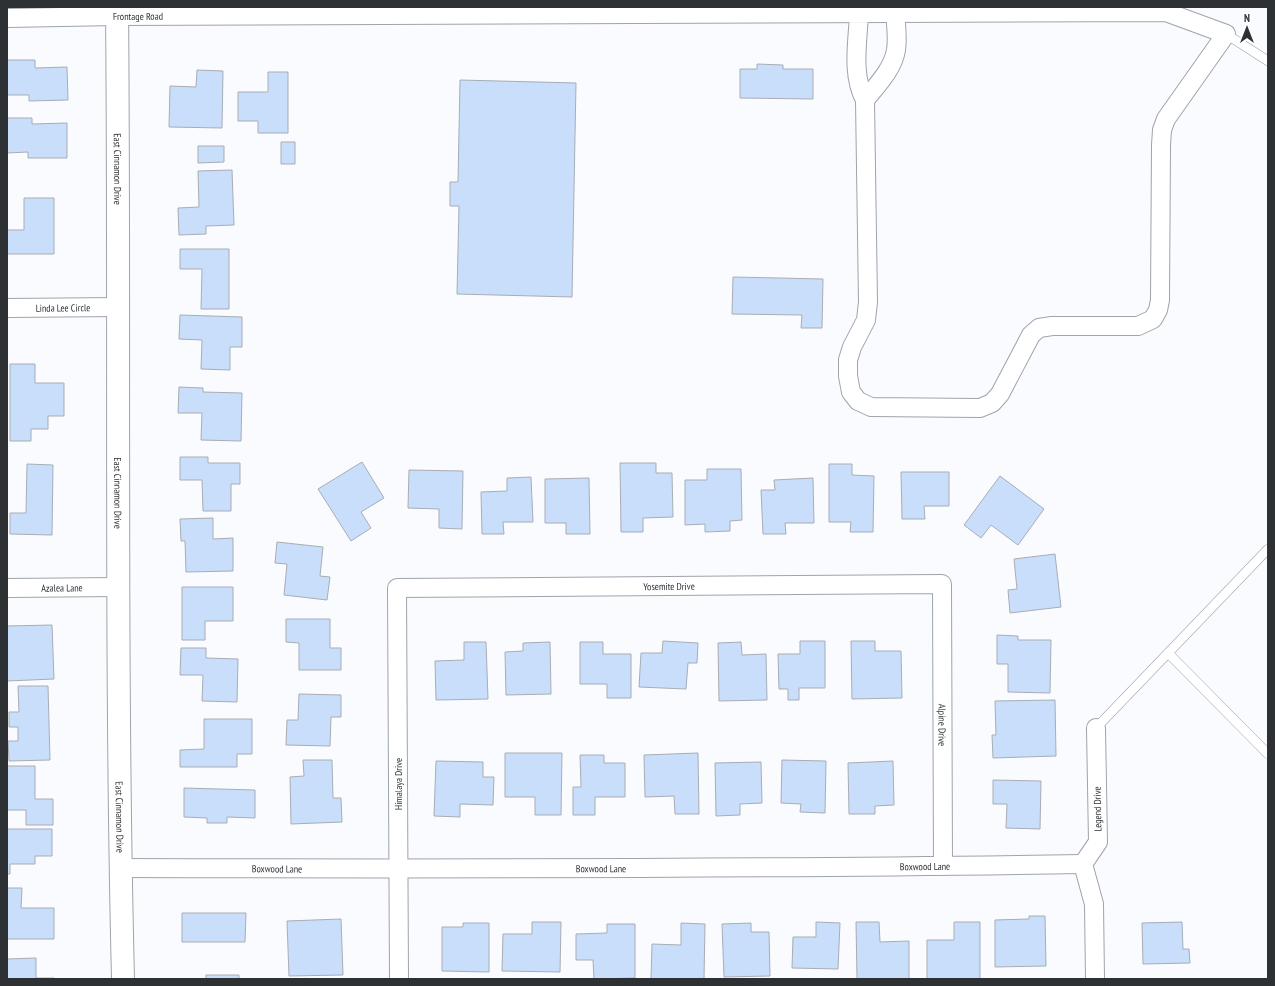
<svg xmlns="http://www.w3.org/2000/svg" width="1275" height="986" viewBox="0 0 1275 986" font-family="'PT Sans Narrow',sans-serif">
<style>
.building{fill:#c8defa;stroke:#a8adb5}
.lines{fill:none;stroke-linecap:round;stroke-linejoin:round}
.service-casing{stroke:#9ea4ab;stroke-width:10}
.minor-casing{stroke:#9ea4ab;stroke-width:20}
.tertiary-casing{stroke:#9ea4ab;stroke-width:24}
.service{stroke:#fff;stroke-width:9}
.minor{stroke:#fff;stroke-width:18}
.tertiary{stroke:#fff;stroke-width:22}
.labels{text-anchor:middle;stroke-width:3;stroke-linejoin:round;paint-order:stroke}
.street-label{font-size:10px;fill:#2e3134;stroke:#fff}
</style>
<rect width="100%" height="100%" fill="#f9fbff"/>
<path class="building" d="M7 60H35V68L67 67 68 100 29 101V95H7Z
M757 64 783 65V69H813V99L740 98V69H757Z
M197 70 223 71 222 128 169 127 170 86 196 87Z
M268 72H288V133H258V121H238V92H268Z
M460 80 576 83 572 297 457 294 459 206H450V182H458Z
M7 118H32V124L67 123V158H28V152L7 153Z
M281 142H295V164H281Z
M198 146H224V162L198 163Z
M232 170 234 225 206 226V234L179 235 178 208 199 207 198 171Z
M24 198H54V254H7V230H24Z
M180 249H229V309H201L202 269H180Z
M733 277 823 279 822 328H801L802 315 732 314Z
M180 315 242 317V347H230V370L201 369 202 340 179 339Z
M10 364H35V383H64V416H48V429H31V441H10Z
M179 387 203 388V392L242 393 241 441 201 440 202 413H178Z
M180 457H208V463H240V484H231V511H203L202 480H180Z
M362 462 384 498 361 512 371 528 351 541 318 489Z
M620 463H656V473H672L673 517 643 518V532H621Z
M27 464 53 465 52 535 10 534V513H26Z
M829 464H852V475L874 476 873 532H850L851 522H829Z
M707 469H741L742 520 730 521V531L705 532V524L685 525V480H707Z
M409 470 463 471 462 529 439 528V509L408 508Z
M901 472H949V506H924L925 519H902Z
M1000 476 1044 509 1018 545 991 525 981 538 964 525Z
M531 477 533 522H503L504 534H482L481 492 507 491V478Z
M589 478 590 534H566V523H545V479Z
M813 478 814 523H785L786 534H763L761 490H775L774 480Z
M213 518V539L233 538V571L186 572 185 541H181L180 519Z
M277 542 323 547 320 576 330 577 327 600 284 595 287 564 275 563Z
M1055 554 1061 607 1010 613 1008 590 1017 589 1014 559Z
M182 587H233V621H205V640H182Z
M286 619H330V648H341V670H299V643L286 642Z
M52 625 54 679 7 681V626Z
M997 635 1018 636V640H1051L1050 693 1008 692V664H997Z
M663 641 698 643 697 663H688L686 689 639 687 641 653H662Z
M800 641H825V688H799V700H788V689H779L778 654H800Z
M851 641H875V651H901L902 698 852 699Z
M464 642H486L488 699 436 700 435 661 464 660Z
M550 642 551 694 506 695 505 652 523 651V643Z
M580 642H603V654H631V698H607V684H580Z
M741 642 742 655 766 654 767 700 719 701 718 643Z
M181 648H206V658L238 659 237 702 202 701 203 675H180Z
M18 686H48L50 760 9 761 8 741H18V727H9V712H19Z
M299 694 341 695V717H331L330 746 286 745 287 720H298Z
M1055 700 1056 756 993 758 992 735H996L995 701Z
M204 719H252V754H237V767H180V750L204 749Z
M505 753H562L561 815H535V797H505Z
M698 753 699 814H675L674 796 645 797 644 755Z
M580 755H604V763H625V797H595V815H573V787H581Z
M303 760H332L333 798H341L342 822 291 824 290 777 304 776Z
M782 760 826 761 825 813 800 812 801 804 781 803Z
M436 761 483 762V777H494L493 805 460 804V817L434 816Z
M893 761 894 805 875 806V814H849L848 763Z
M761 762 762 803 740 804V815L716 816 715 763Z
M7 766H35V799H53V825H26V810H7Z
M993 780 1041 781 1040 829 1006 828 1007 804H993Z
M184 788 255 790V818L227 817V823H207V818L184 817Z
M7 829H52V856H35V864H10V874H7Z
M7 888H22L21 908H54V939H7Z
M182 913H246L245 942H182Z
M1029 916H1045L1046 966 995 967V920L1029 919Z
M341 919 343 975 289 976 287 921Z
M532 922H561L560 972 502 971 503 934H532Z
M816 922 840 923 838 969 792 968 793 937H816Z
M856 922H879L880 942 909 941V979H857Z
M954 922H980V979H927V940H954Z
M1182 922 1183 949H1189L1190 963 1143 964 1142 923Z
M463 923H489V972L442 971V927H463Z
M681 923 705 924 704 979H651L652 944 681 945Z
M751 923V932H769L770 976 724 977 722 924Z
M607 924H635V978L594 979 593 960H576V934L607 933Z
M36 958V978H54V979H7V959Z
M206 975H239V979H206Z"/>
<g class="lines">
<g class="service-casing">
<path id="service" d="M1226 34 1268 61
M1168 653 1268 754
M1096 728 1268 549"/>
</g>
<g class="minor-casing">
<g id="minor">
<path id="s1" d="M7 18 117 16 1166 12 1226 34 1166 119 1162 130 1161 145 1160 300 1158 310 1153 319 1138 326H1052L1039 328 1031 335 1000 394 992 403 980 408 871 407 858 401 851 392 848 376V360L852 347 866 320 868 302 865 100C851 74 858 41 859 13"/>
<path d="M865 100C877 85 893 69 896 50 898 38 896 25 895 12"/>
<path id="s2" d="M7 308 119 307"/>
<path id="s3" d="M7 588 117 587"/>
<path id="s4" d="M120 868C441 869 762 869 1083 864"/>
<path id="s5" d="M399 979 397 588 942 584 943 866"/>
<path d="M1095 979 1094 904 1083 864 1098 842 1096 728"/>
</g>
</g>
<g class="tertiary-casing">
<g id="tertiary">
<path id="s6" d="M117 7C120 331 115 655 123 979"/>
</g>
</g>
<use href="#service" class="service"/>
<use href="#minor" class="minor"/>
<use href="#tertiary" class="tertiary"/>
</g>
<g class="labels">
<g class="street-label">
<text dy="4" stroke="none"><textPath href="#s1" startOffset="131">Frontage Road</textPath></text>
<text dy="4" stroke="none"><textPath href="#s6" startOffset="162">East Cinnamon Drive</textPath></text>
<text dy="4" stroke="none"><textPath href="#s2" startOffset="56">Linda Lee Circle</textPath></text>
<text dy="4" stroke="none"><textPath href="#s6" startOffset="486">East Cinnamon Drive</textPath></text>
<text dy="4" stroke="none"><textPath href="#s5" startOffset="663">Yosemite Drive</textPath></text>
<text dy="4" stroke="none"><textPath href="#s3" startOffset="55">Azalea Lane</textPath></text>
<text dy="4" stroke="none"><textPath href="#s5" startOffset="1077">Alpine Drive</textPath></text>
<text transform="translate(398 784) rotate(-90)" y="4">Himalaya Drive</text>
<text transform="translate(1097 809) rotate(-91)" y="4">Legend Drive</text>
<text dy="4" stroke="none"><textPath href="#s6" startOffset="810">East Cinnamon Drive</textPath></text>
<text dy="4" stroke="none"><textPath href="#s4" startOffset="805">Boxwood Lane</textPath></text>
<text dy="4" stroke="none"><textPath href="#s4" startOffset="157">Boxwood Lane</textPath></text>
<text dy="4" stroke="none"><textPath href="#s4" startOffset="481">Boxwood Lane</textPath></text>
</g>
</g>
<rect width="1275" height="986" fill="none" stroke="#2e3134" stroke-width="16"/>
<g transform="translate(1247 28)" stroke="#ffffff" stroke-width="3" paint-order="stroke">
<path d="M0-3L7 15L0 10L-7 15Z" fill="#2e3134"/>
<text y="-6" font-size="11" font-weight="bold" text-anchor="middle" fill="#2e3134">N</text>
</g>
</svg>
